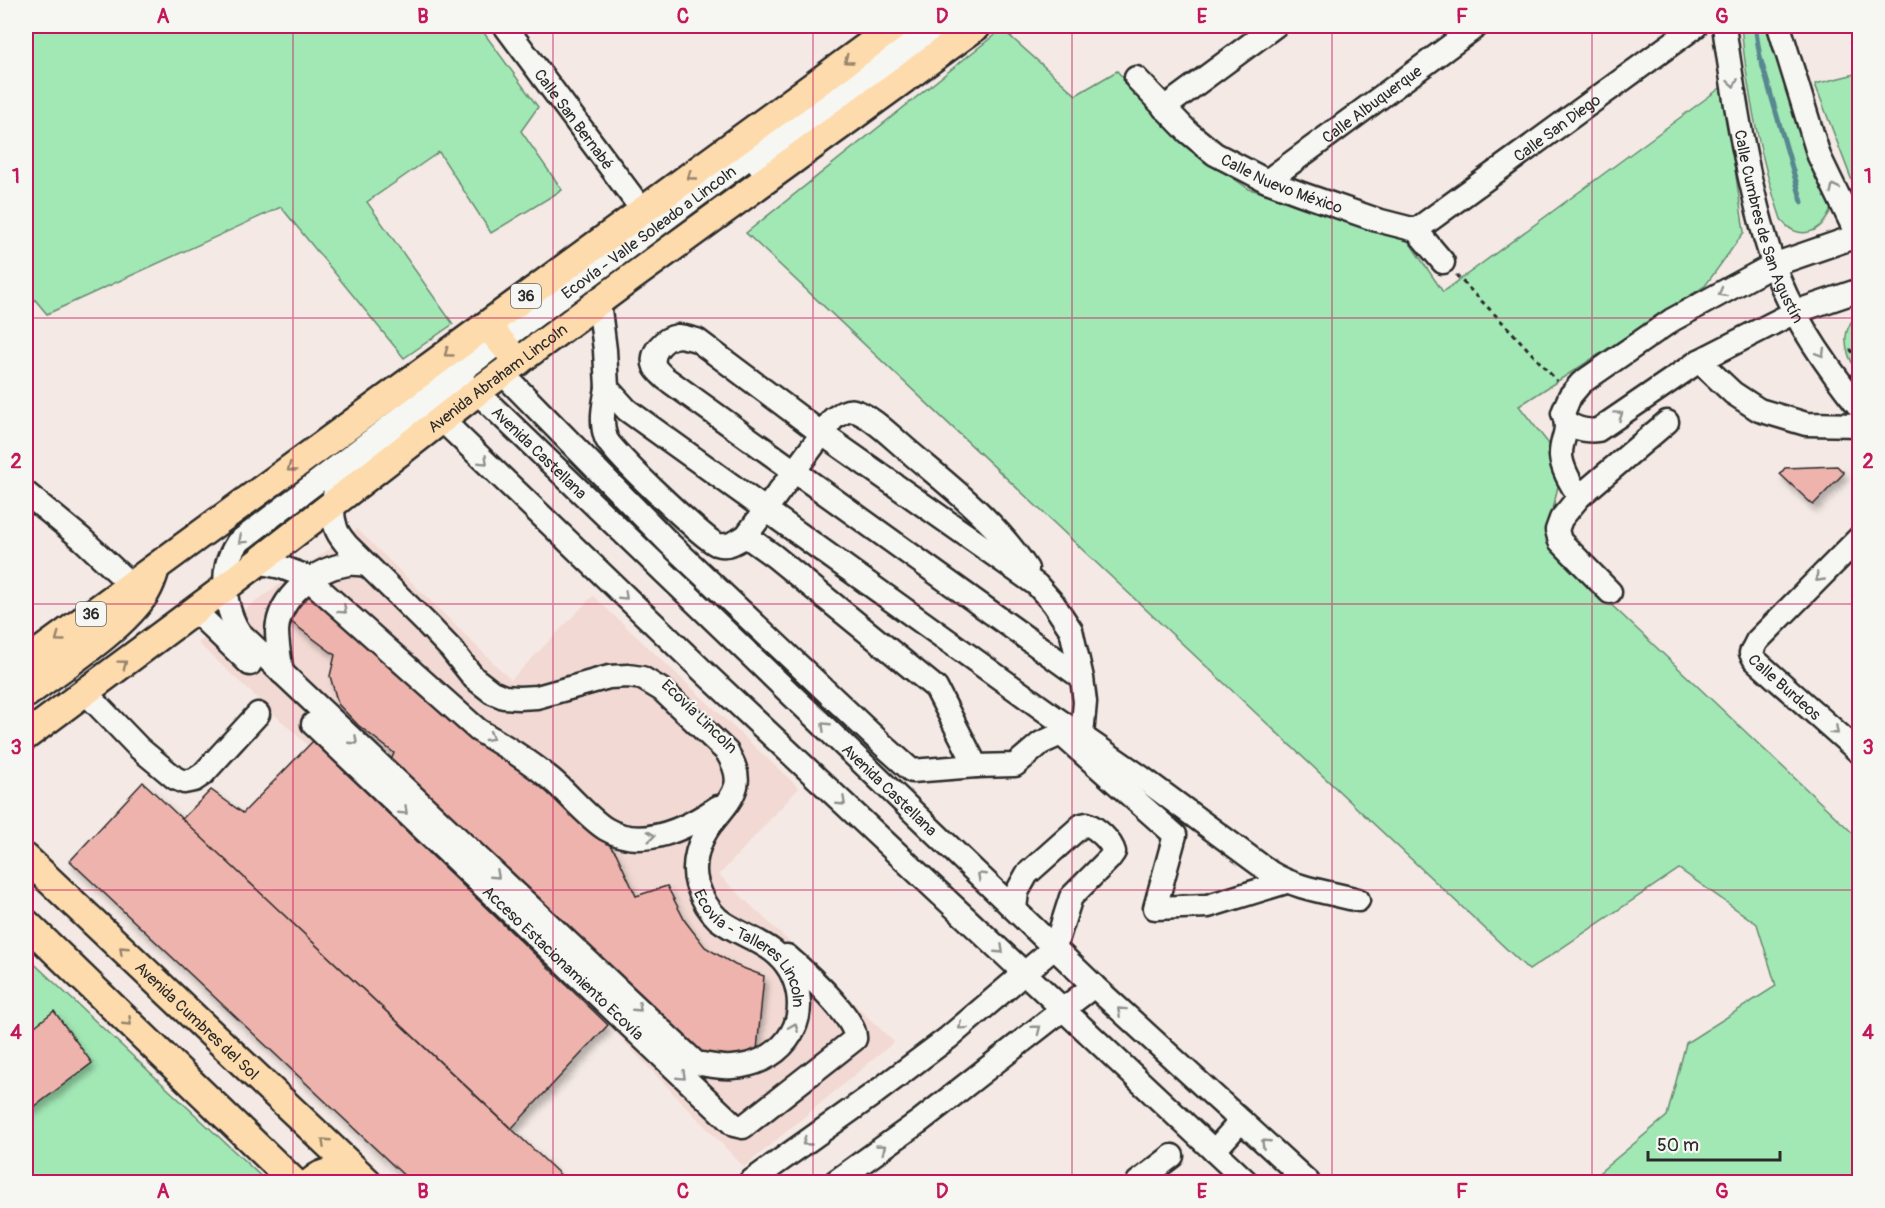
<svg xmlns="http://www.w3.org/2000/svg" width="1885" height="1208" viewBox="0 0 1885 1208" font-family="Pangolin,sans-serif">
<style>
.built{fill:#f2d9d3}
.green{fill:#a2e8b5;stroke:#668a70;stroke-width:1.5}
.lines{fill:none;stroke-linecap:round;stroke-linejoin:round}
.stream{stroke:#58888f;stroke-width:5}
.building{fill:#eeb3ac;stroke:#2b2b2b;stroke-width:1.5;filter:url(#shadow)}
.minor-casing{stroke:#2b2b2b;stroke-width:27}
.major-casing{stroke:#2b2b2b;stroke-width:32}
.path{stroke:#2b2b2b;stroke-width:3;stroke-dasharray:4.5 4.5;stroke-linecap:butt}
.minor{stroke:#f6f6f2;stroke-width:22}
.major{stroke:#fedbac;stroke-width:27}
.oneway{stroke:#94836c}
.oneway2{stroke:#90908e}
.grid{fill:none;stroke:#c2185b;stroke-width:1.5;stroke-opacity:0.55}
.labels{text-anchor:middle;stroke-width:4.5;stroke-linejoin:round;paint-order:stroke}
.shield{fill:#f6f6f2;stroke:#686867;stroke-width:1.5}
.shield-label{font-size:15px;font-weight:bold;fill:#2b2b2b}
.street-label{font-size:16px;fill:#2b2b2b;stroke:#f6f6f2}
.neatline{fill:none;stroke:#c2185b;stroke-width:2}
.grid-label{font-size:20px;text-anchor:middle;font-weight:bold;fill:#c2185b}
</style>
<defs>
<filter id="shadow"><feDropShadow dx="3.5" dy="6" stdDeviation="3" flood-color="#0004"/></filter>
</defs>
<rect width="100%" height="100%" fill="#f4e9e4"/>
<filter id="ink" filterUnits="userSpaceOnUse"><feTurbulence type="fractalNoise" baseFrequency=".0167" numOctaves="2"/><feDisplacementMap in="SourceGraphic" scale="12" xChannelSelector="R" yChannelSelector="G"/><feConvolveMatrix kernelMatrix="1 2 1 2 8 2 1 2 1" color-interpolation-filters="sRGB"/></filter>
<g filter="url(#ink)">
<path class="built" d="M357 529 511 680 593 596 799 788 719 875 894 1042 744 1167 608 1025 198 643Z"/>
<path class="green" d="M26 26H479L538 107 521 131 562 190 491 233 439 152 367 202 453 324 404 358 281 207 47 314 26 289Z
M1741 26H1766L1773 50 1831 208C1824 233 1797 243 1781 219 1760 158 1747 90 1741 26Z
M1002 29 1076 95 1117 71 1184 144 1249 189 1401 230 1443 292 1723 86 1744 232 1705 286 1519 406 1563 462 1546 543 1859 839V1182H1588L1667 1116 1686 1043 1776 986 1757 924 1679 869 1529 970 746 233Z
M1859 73 1860 184 1854 186 1815 84Z
M1859 314V374C1849 360 1840 342 1850 324 1853 319 1854 317 1859 314Z
M26 956 267 1182H26Z"/>
<g class="lines">
<path class="stream" d="M1755 26 1760 57 1802 202"/>
</g>
<path class="building" d="M1837 466 1844 473 1813 505 1780 474 1785 468Z
M308 591 582 811 616 853 636 896 667 886 685 921 705 947 735 965 764 976 757 1050 722 1062 699 1051 389 765 394 753 358 725 338 704 330 676 335 655 286 618Z
M313 741 608 1025 511 1129 182 819 211 790 243 813Z
M143 782 182 819 568 1182H411L70 861Z
M54 1011 92 1063 26 1113V1033Z"/>
<g class="lines">
<g class="minor-casing">
<g id="minor">
<path id="s1" d="M505 26 643 211"/>
<path id="s2" d="M1724 26C1735 105 1748 187 1773 263 1789 312 1828 368 1860 408"/>
<path d="M1779 26 1819 156 1860 241"/>
<path id="s3" d="M1136 78 1188 132 1215 154 1267 181 1302 194 1377 220 1416 230 1443 262"/>
<path d="M1164 108 1275 26"/>
<path d="M760 167 952 26"/>
<path id="s4" d="M1267 181 1477 26"/>
<path id="s5" d="M1416 230 1696 26"/>
<path d="M599 302 605 350 607 388 627 410 1054 717 1141 777 1271 873C1298 889 1328 892 1358 900"/>
<path d="M1699 361 1733 393 1759 410 1806 424 1860 425"/>
<path d="M503 374 670 544 883 745 912 771 976 766 1015 765 1041 743 1061 734 1175 835 1155 908 1208 906 1286 882"/>
<path id="s6" d="M466 384 340 479C332 491 331 514 336 528 338 535 343 540 347 545L427 624 451 649 474 678 492 692 504 697 519 698 537 697 609 677 628 676 642 678 662 690 727 752C733 762 739 774 736 786 732 801 720 812 711 824 699 840 691 864 697 884 701 896 708 910 718 919 734 932 756 938 773 951 800 972 808 1013 787 1040 774 1057 753 1066 732 1067 720 1068 707 1065 696 1063L240 633C228 616 222 586 227 565 229 557 232 551 237 543L501 341 927 26"/>
<path d="M607 388C604 404 600 422 606 438 610 451 703 538 716 544 727 548 736 542 746 536L833 419C839 415 847 409 854 411 869 414 893 438 906 449 948 485 996 521 1027 569"/>
<path id="s7" d="M477 392 1094 986 1308 1182"/>
<path d="M442 420 706 674 1247 1182"/>
<path d="M1567 423C1577 429 1586 432 1598 430L1699 361 1795 312 1860 290"/>
<path d="M26 493 82 539 131 585"/>
<path d="M1579 497C1572 485 1562 470 1561 456 1560 439 1571 432 1563 413L1570 396 1581 383 1672 320 1773 265 1860 235"/>
<path d="M746 536 774 556 936 688 976 766"/>
<path id="s8" d="M1860 537 1757 641 1751 653 1755 660 1860 753"/>
<path d="M257 562 281 567 305 576 478 730C503 745 528 760 551 779 568 793 588 818 606 829 643 851 687 828 718 807"/>
<path d="M1610 592 1560 541 1557 530 1561 519 1579 497 1667 422"/>
<path d="M195 611 250 664"/>
<path d="M282 673C280 660 277 644 277 631 279 596 315 569 348 564 354 563 360 564 366 565"/>
<path d="M85 692 139 748 175 778 184 782 194 780 203 774 258 714"/>
<path id="s9" d="M313 724 734 1125 743 1127 855 1039C859 1020 802 969 787 956"/>
<path d="M1082 735 1085 702 1082 678 1071 630 1053 603 1037 585 821 433 697 340C691 339 684 336 678 336 664 338 649 353 655 367 657 371 661 374 665 378L1082 678"/>
<path d="M1214 1151 1241 1121"/>
<path d="M750 1182 875 1093 948 1038 1055 947 1071 897 1109 859 1114 852C1111 841 1098 829 1087 824L1082 825 1027 874 1017 892 1015 909"/>
<path d="M835 1182 920 1121 1062 1010 1094 986"/>
<path d="M1138 1182 1172 1156"/>
</g>
</g>
<g class="major-casing">
<g id="major">
<path d="M487 325 518 362"/>
<path d="M26 662 895 26"/>
<path d="M26 694C62 667 123 629 146 592 150 585 153 577 155 570"/>
<path id="s10" d="M26 736 226 587 477 392 624 283 977 26"/>
<path id="s11" d="M26 858 368 1182"/>
<path d="M26 923 294 1182"/>
<path d="M311 1182C326 1169 332 1171 347 1182"/>
</g>
</g>
<path class="path" d="M1456 275 1511 331 1557 381
M1860 345 1851 350 1860 362"/>
<use href="#minor" class="minor"/>
<use href="#major" class="major"/>
</g>
<defs><path id="oneway-chevron" d="M-2-3.5L2.5 0L-2 3.5" fill="none" stroke-width="1.6" stroke-linecap="round" stroke-linejoin="round" transform="scale(1.5)"/></defs>
<g class="oneway">
<use href="#oneway-chevron" transform="translate(848 60) rotate(144)"/>
<use href="#oneway-chevron" transform="translate(691 176) rotate(144)"/>
<use href="#oneway-chevron" transform="translate(448 353) rotate(144)"/>
<use href="#oneway-chevron" transform="translate(291 468) rotate(144)"/>
<use href="#oneway-chevron" transform="translate(59 638) rotate(144)"/>
<use href="#oneway-chevron" transform="translate(123 664) rotate(-37)"/>
<use href="#oneway-chevron" transform="translate(123 950) rotate(-137)"/>
<use href="#oneway-chevron" transform="translate(128 1022) rotate(44)"/>
<use href="#oneway-chevron" transform="translate(325 1142) rotate(-137)"/>
</g>
<g class="oneway2">
<use href="#oneway-chevron" transform="translate(1733 83) rotate(80)"/>
<use href="#oneway-chevron" transform="translate(1834 188) rotate(-116)"/>
<use href="#oneway-chevron" transform="translate(1722 293) rotate(151)"/>
<use href="#oneway-chevron" transform="translate(1821 353) rotate(59)"/>
<use href="#oneway-chevron" transform="translate(1619 415) rotate(-34)"/>
<use href="#oneway-chevron" transform="translate(484 461) rotate(44)"/>
<use href="#oneway-chevron" transform="translate(242 540) rotate(138)"/>
<use href="#oneway-chevron" transform="translate(1819 578) rotate(134)"/>
<use href="#oneway-chevron" transform="translate(624 596) rotate(44)"/>
<use href="#oneway-chevron" transform="translate(343 610) rotate(42)"/>
<use href="#oneway-chevron" transform="translate(825 726) rotate(-136)"/>
<use href="#oneway-chevron" transform="translate(1835 731) rotate(42)"/>
<use href="#oneway-chevron" transform="translate(490 737) rotate(30)"/>
<use href="#oneway-chevron" transform="translate(354 741) rotate(43)"/>
<use href="#oneway-chevron" transform="translate(842 802) rotate(43)"/>
<use href="#oneway-chevron" transform="translate(404 811) rotate(44)"/>
<use href="#oneway-chevron" transform="translate(651 836) rotate(-6)"/>
<use href="#oneway-chevron" transform="translate(496 875) rotate(43)"/>
<use href="#oneway-chevron" transform="translate(981 876) rotate(-136)"/>
<use href="#oneway-chevron" transform="translate(1000 950) rotate(43)"/>
<use href="#oneway-chevron" transform="translate(638 1008) rotate(43)"/>
<use href="#oneway-chevron" transform="translate(1121 1011) rotate(-138)"/>
<use href="#oneway-chevron" transform="translate(962 1026) rotate(140)"/>
<use href="#oneway-chevron" transform="translate(794 1027) rotate(-68)"/>
<use href="#oneway-chevron" transform="translate(1037 1029) rotate(-38)"/>
<use href="#oneway-chevron" transform="translate(682 1076) rotate(44)"/>
<use href="#oneway-chevron" transform="translate(806 1142) rotate(144)"/>
<use href="#oneway-chevron" transform="translate(1265 1143) rotate(-137)"/>
<use href="#oneway-chevron" transform="translate(882 1148) rotate(-36)"/>
</g>
</g>
<path class="grid" d="M293 26V1182M553 26V1182M813 26V1182M1072 26V1182M1332 26V1182M1592 26V1182M26 318H1860M26 604H1860M26 890H1860"/>
<g class="labels">
<g class="shield">
<rect x="511" y="284" width="30" height="24" rx="4.5"/>
<rect x="76" y="602" width="30" height="24" rx="4.5"/>
</g>
<g class="shield-label">
<text x="526" y="301">36</text>
<text x="91" y="619">36</text>
</g>
<g class="street-label">
<text dy="6" stroke="none"><textPath href="#s4" startOffset="130">Calle Albuquerque</textPath></text>
<text dy="6" stroke="none"><textPath href="#s1" startOffset="116">Calle San Bernabé</textPath></text>
<text dy="6" stroke="none"><textPath href="#s5" startOffset="174">Calle San Diego</textPath></text>
<text dy="6" stroke="none"><textPath href="#s3" startOffset="183">Calle Nuevo México</textPath></text>
<text dy="6" stroke="none"><textPath href="#s2" startOffset="206">Calle Cumbres de San Agustín</textPath></text>
<text dy="6" stroke="none"><textPath href="#s6" startOffset="2390">Ecovía - Valle Soleado a Lincoln</textPath></text>
<text dy="6" stroke="none"><textPath href="#s10" startOffset="592">Avenida Abraham Lincoln</textPath></text>
<text dy="6" stroke="none"><textPath href="#s7" startOffset="87">Avenida Castellana</textPath></text>
<text dy="6" stroke="none"><textPath href="#s8" startOffset="208">Calle Burdeos</textPath></text>
<text transform="translate(700 716) rotate(44)" y="6">Ecovía Lincoln</text>
<text dy="6" stroke="none"><textPath href="#s7" startOffset="573">Avenida Castellana</textPath></text>
<text dy="6" stroke="none"><textPath href="#s6" startOffset="936">Ecovía - Talleres Lincoln</textPath></text>
<text dy="6" stroke="none"><textPath href="#s9" startOffset="346">Acceso Estacionamiento Ecovía</textPath></text>
<text dy="6" stroke="none"><textPath href="#s11" startOffset="236">Avenida Cumbres del Sol</textPath></text>
</g>
</g>
<rect width="1885" height="1208" fill="none" stroke="#f6f6f2" stroke-width="66"/>
<path d="M1648 1151v9h132v-9" fill="none" stroke="#2b2b2b" stroke-width="3"/>
<text x="1657" y="1151" font-size="18" fill="#2b2b2b" stroke="#f6f6f2" stroke-width="4.5" paint-order="stroke">50 m</text>
<rect x="33" y="33" width="1819" height="1142" class="neatline"/>
<g class="grid-label">
<text x="163" y="23">A</text>
<text x="423" y="23">B</text>
<text x="683" y="23">C</text>
<text x="942" y="23">D</text>
<text x="1202" y="23">E</text>
<text x="1462" y="23">F</text>
<text x="1722" y="23">G</text>
<text x="16" y="183">1</text>
<text x="1868" y="183">1</text>
<text x="16" y="468">2</text>
<text x="1868" y="468">2</text>
<text x="16" y="754">3</text>
<text x="1868" y="754">3</text>
<text x="16" y="1039">4</text>
<text x="1868" y="1039">4</text>
<text x="163" y="1198">A</text>
<text x="423" y="1198">B</text>
<text x="683" y="1198">C</text>
<text x="942" y="1198">D</text>
<text x="1202" y="1198">E</text>
<text x="1462" y="1198">F</text>
<text x="1722" y="1198">G</text>
</g>
</svg>
